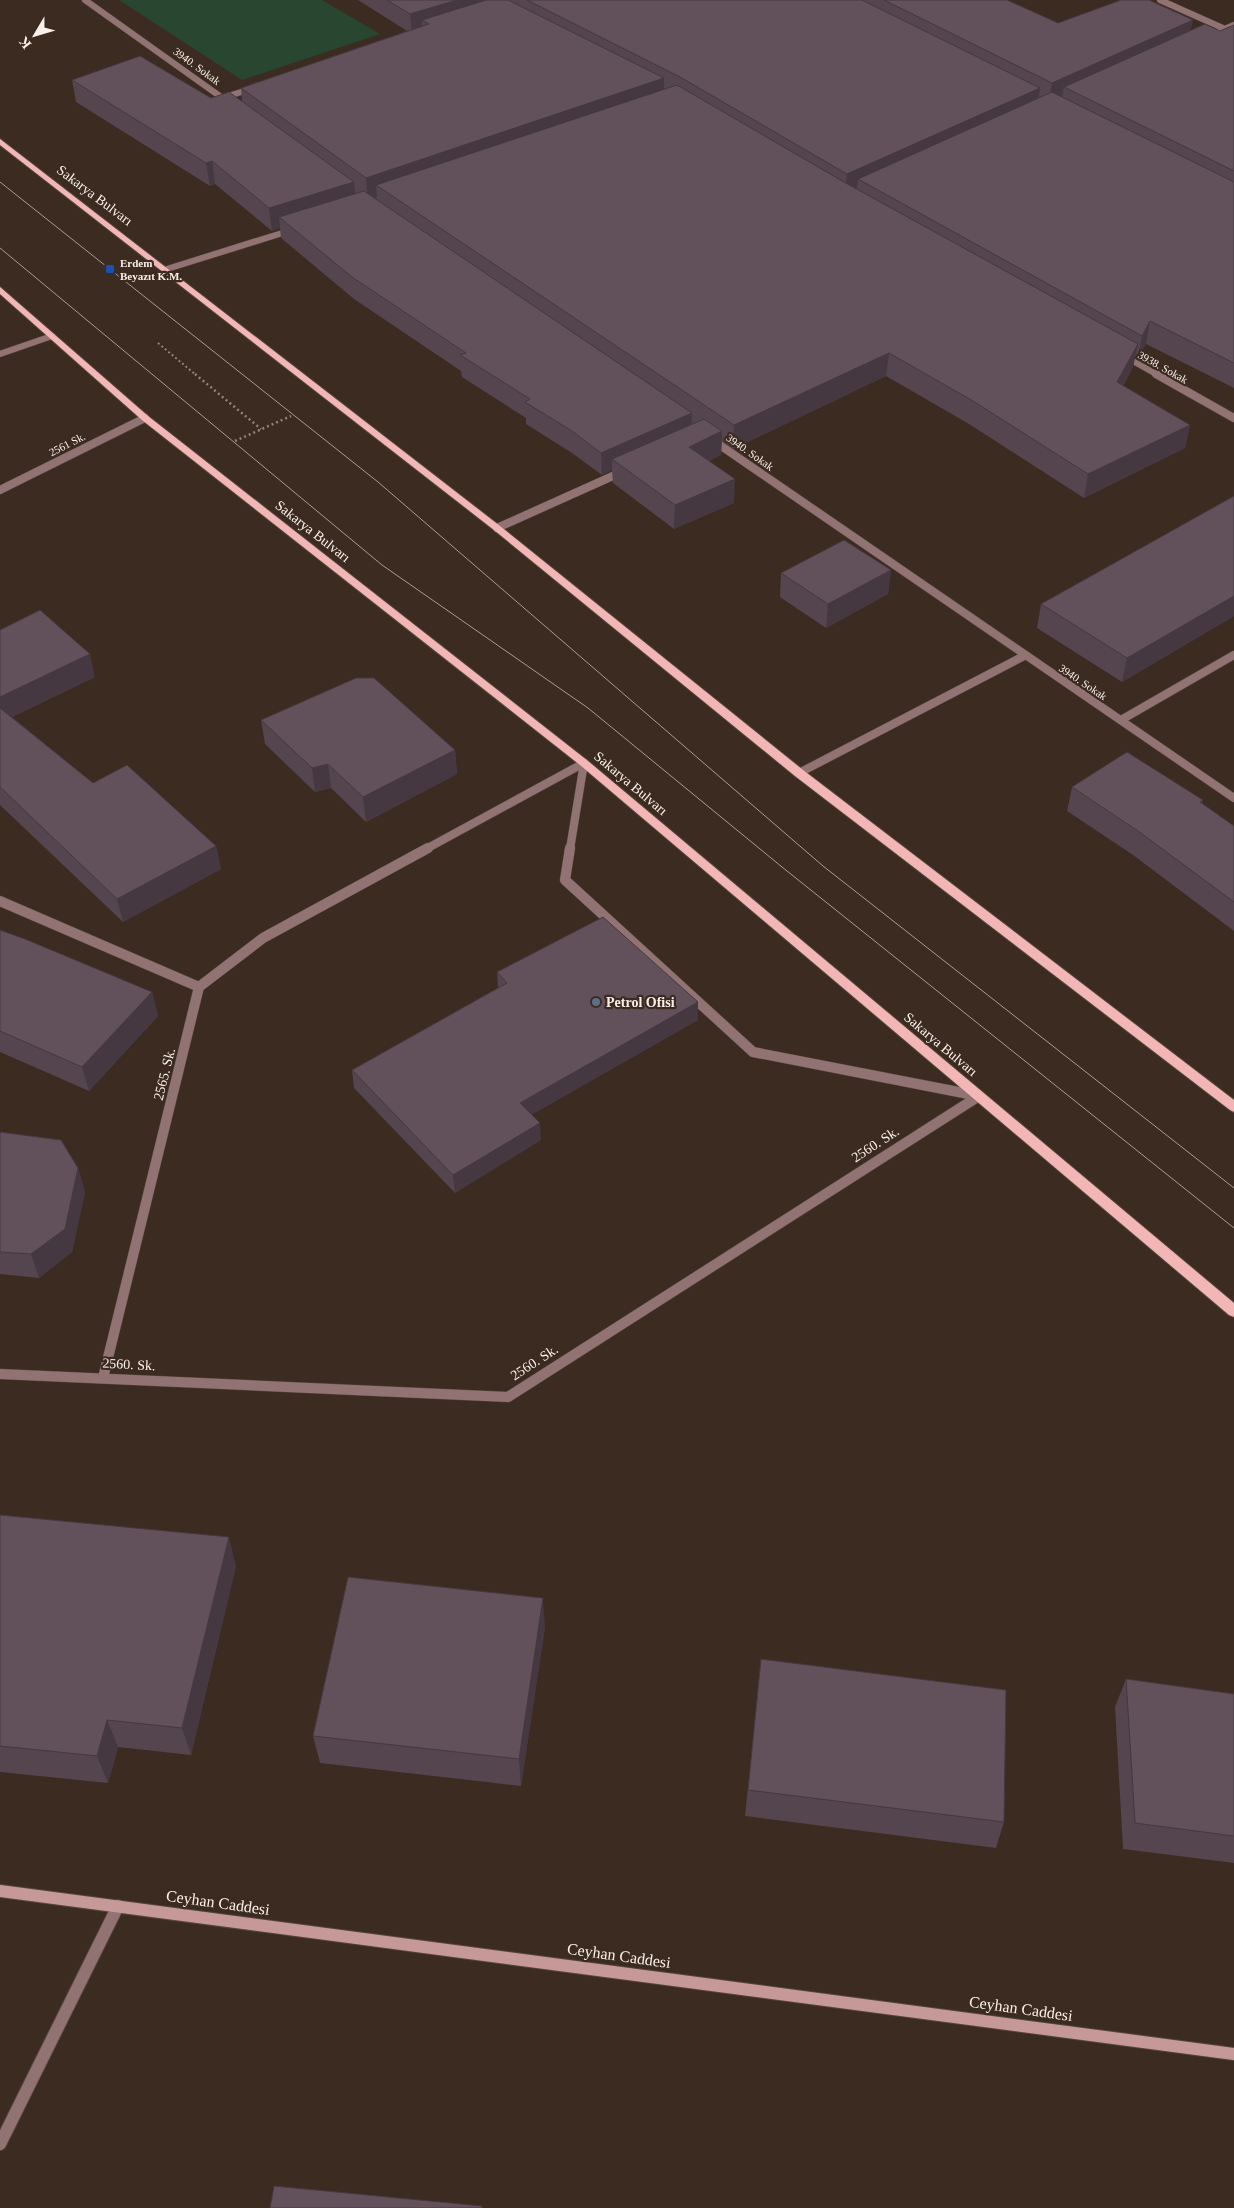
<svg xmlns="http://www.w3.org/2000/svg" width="1234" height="2208" viewBox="0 0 1234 2208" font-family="'Times New Roman',serif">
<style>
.green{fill:#294631}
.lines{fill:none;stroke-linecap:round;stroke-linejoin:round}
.lane-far2-casing{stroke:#56473d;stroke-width:7}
.lane-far1-casing{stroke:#56473d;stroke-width:9}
.lane-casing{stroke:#56473d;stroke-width:11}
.street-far3-casing{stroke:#56473d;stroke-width:7}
.street-far2-casing{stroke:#56473d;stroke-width:9}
.street-far1-casing{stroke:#56473d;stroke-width:11}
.street-casing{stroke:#56473d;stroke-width:14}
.secondary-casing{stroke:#56473d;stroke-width:14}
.primary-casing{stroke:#56473d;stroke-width:2}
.path-far1{stroke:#92847b;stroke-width:2;stroke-dasharray:2 2.5;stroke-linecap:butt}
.path{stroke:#92847b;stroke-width:2.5;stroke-dasharray:2 3;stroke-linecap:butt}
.lane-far2{stroke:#907372;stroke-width:6}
.lane-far1{stroke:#907372;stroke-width:8}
.lane{stroke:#907372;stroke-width:10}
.street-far3{stroke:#907372;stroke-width:6}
.street-far2{stroke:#907372;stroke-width:8}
.street-far1{stroke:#907372;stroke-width:10}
.street{stroke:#907372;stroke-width:12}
.secondary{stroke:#c79898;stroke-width:12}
.primary{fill:#f2b6b6;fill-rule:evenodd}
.tram{stroke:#a99c94;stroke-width:1}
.wall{fill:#54454e}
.shaded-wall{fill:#453840}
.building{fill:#62505b;stroke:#453840}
.transit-dot{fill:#1a4fb4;stroke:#3b2b21;stroke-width:2}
.service-dot{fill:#5c6f8a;stroke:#3b2b21;stroke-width:2}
.labels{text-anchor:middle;stroke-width:4.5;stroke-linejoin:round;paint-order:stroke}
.far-street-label{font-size:11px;fill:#fbf0e9;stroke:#3b2b21}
.far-poi-label{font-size:11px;font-weight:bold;fill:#fbf0e9;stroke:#3b2b21;text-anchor:start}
.street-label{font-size:14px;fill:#fbf0e9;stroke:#3b2b21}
.poi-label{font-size:14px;font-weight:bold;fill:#fbf0e9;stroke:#3b2b21;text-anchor:start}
.near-street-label{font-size:16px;fill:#fbf0e9;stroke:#3b2b21}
</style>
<rect width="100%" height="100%" fill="#3b2b21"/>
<path class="green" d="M119 0H322L380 34 242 80Z"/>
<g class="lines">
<g class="lane-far2-casing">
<path id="lane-far2" d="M0 354 52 336"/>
</g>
<g class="lane-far1-casing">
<path id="lane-far1" d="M570 849 584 763"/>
</g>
<g class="lane-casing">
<path id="lane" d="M570 848 565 880 753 1052 979 1096"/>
</g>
<g class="street-far3-casing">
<path id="street-far3" d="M85 0 228 102
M1160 0 1234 33
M1208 36 1234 25
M222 98 254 88
M167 269 292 230
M1124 356 1158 375"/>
</g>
<g class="street-far2-casing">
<path id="street-far2" d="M1156 374 1234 418
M711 439 1234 798
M0 490 145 418
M497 528 624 471
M1121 720 1234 655
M799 773 1024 656
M426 849 584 763"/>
</g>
<g class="street-far1-casing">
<path id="street-far1" d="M0 901 199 987 103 1378
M199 987 263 938 428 848
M0 1374 508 1397 979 1096"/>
</g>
<g class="street-casing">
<path id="street" d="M0 2144 118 1906"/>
</g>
<g class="secondary-casing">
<path id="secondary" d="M0 1891 1234 2054"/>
</g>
<g class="primary-casing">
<path id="primary" d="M0 139 500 526 803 770 1234 1100V1112L1230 1110 795 776 494 530 0 145Z
M0 287 148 416 588 761 1234 1303V1317L1229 1315 580 765 142 420 0 294Z"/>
</g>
<path class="path-far1" d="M158 343 196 375"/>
<path class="path" d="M195 374 261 429
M235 441 291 416"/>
<use href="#lane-far2" class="lane-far2"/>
<use href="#lane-far1" class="lane-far1"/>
<use href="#lane" class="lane"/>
<use href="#street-far3" class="street-far3"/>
<use href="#street-far2" class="street-far2"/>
<use href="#street-far1" class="street-far1"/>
<use href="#street" class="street"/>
<use href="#secondary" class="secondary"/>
<use href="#primary" class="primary"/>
<path class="tram" d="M0 182 378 482 823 866 1234 1188
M0 248 382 565 588 708 782 867 1234 1228"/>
</g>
<path class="wall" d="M358 0H1007L1058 23 1191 31H1220L1234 25V388L1146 344 1138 358 1135 357 1133 367 1123 386 1190 425 1185 448 1084 498 969 424 886 376 733 449 722 441 721 455 709 461 734 503 674 529 613 483 612 470 602 475 572 453 526 424V418L462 377 461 371 354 299 281 238 280 228 272 231 215 184 210 186 76 102 72 80 242 101 241 88 407 31Z
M1234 496V616L1122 682 1037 628 1041 604Z
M891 570 888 594 826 628 780 597 781 573Z
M0 630 95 677 12 717 93 783 216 846 221 869 123 922 0 805Z
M261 720 455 750 457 774 366 822 331 788 315 792 265 744Z
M1072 787 1203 800 1202 803 1234 826V931L1133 855 1067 811Z
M0 930 152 992 158 1016 89 1091 0 1052Z
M497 972 698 1002V1020L532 1114 541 1140 455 1193 354 1088 352 1070 498 988Z
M0 1132 78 1168 85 1192 72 1252 39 1278 0 1274Z
M0 1515 236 1566 191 1755 118 1747 108 1783 0 1772Z
M545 1627 521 1786 320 1763 313 1736Z
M761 1659 1004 1822 996 1848 745 1816Z
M1126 1679 1234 1694V1863L1123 1849 1115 1707Z"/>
<path class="shaded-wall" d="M457 0H487L429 24 422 20V31L412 34 410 14Z
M1193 20 1189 40 1064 87 1062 97 1049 103 1052 83Z
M664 78V100L376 185 377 197 368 200 366 178Z
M1040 88 1037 108 858 179 857 189 845 194 847 174Z
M212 161 215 184 210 186 206 163Z
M354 182 356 204 279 217 280 228 272 231 269 208Z
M1150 321 1146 344 1138 358 1142 336Z
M1138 344 1133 367 1112 405 1117 382Z
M889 353 886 376 733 449 734 425Z
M692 413 691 435 612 459V470L602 475 601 453Z
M1190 425 1185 448 1084 498 1088 474Z
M722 431 721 455 689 470V447Z
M735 479 734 503 674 529 675 505Z
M891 570 888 594 826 628 828 604Z
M1234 596V616L1122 682 1127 658Z
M90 654 95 677 0 723V697Z
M455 750 457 774 366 822 363 797Z
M328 764 331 788 315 792 312 768Z
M216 846 221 869 123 922 117 899Z
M152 992 158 1016 89 1091 82 1067Z
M698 1002V1020L521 1121 520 1103Z
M540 1123 541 1140 455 1193 453 1175Z
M78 1168 85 1192 72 1252 39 1278 31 1254Z
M229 1537 236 1566 191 1755 182 1728Z
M543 1598 545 1627 521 1786 519 1759Z
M107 1720 118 1747 108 1783 97 1756Z"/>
<path class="building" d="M387 0H457L410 14Z
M486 0H508L664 78 366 178 241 88 429 24 422 20Z
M527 0H862L1040 88 847 174 680 77Z
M884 0H1007L1058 23 1121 0H1149L1193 20 1052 83Z
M1205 24 1220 31 1234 25V171L1064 87Z
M140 56 211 98 229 92 354 182 269 208 212 161 206 163 72 80Z
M677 85 844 182 1138 344 1117 382 1190 425 1088 474 973 401 889 353 734 425 376 185Z
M1052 92 1234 182V363L1150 321 1142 336 858 179Z
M364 191 692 413 601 453 572 431 525 402 530 399 460 355 466 353 352 277 279 217Z
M704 419 722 431 689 447 735 479 675 505 612 459Z
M1234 496V596L1127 658 1041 604Z
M844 540 891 570 828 604 781 573Z
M40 610 90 654 0 697V630Z
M356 678H374L455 750 363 797 328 764 312 768 261 720Z
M0 708 93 783 127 765 216 846 117 899 0 787Z
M1127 752 1203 800 1200 802 1234 826V902L1138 831 1072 787Z
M603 917 698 1002 520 1103 540 1123 453 1175 352 1070 507 983 497 972Z
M0 930 25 939 152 992 82 1067 0 1031Z
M0 1132 61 1140 78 1168 65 1229 31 1254 0 1252Z
M0 1515 229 1537 182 1728 107 1720 97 1756 0 1746Z
M348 1577 543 1598 519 1759 313 1736Z
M761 1659 1006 1690 1004 1822 748 1790Z
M1126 1679 1234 1694V1836L1135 1823Z
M274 2186 482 2206V2208H270Z"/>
<rect class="transit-dot" x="105" y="264" width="10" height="10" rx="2.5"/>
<circle class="service-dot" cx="596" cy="1002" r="5"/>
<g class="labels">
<g class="far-street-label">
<text transform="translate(197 66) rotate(36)" y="4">3940. Sokak</text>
<text transform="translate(1163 367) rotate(29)" y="4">3938. Sokak</text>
<text transform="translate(67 444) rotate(-27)" y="4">2561 Sk.</text>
<text transform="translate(750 452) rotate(35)" y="4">3940. Sokak</text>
<text transform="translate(1083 682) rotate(34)" y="4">3940. Sokak</text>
</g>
<g class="far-poi-label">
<text x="120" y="267">Erdem<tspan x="120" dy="13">Beyazıt K.M.</tspan></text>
</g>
<g class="street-label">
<text transform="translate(95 195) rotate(37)" y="5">Sakarya Bulvarı</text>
<text transform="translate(313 531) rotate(38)" y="5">Sakarya Bulvarı</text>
<text transform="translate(631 783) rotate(40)" y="5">Sakarya Bulvarı</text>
<text transform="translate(941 1044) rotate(40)" y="5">Sakarya Bulvarı</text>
<text transform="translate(164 1074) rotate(-76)" y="5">2565. Sk.</text>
<text transform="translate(875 1144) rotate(-33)" y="5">2560. Sk.</text>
<text transform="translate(534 1362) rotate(-33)" y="5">2560. Sk.</text>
<text transform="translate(129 1364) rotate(3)" y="5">2560. Sk.</text>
</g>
<g class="poi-label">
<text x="606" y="1007">Petrol Ofisi</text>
</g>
<g class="near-street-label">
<text transform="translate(218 1902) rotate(8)" y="6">Ceyhan Caddesi</text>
<text transform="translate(619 1955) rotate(8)" y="6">Ceyhan Caddesi</text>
<text transform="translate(1021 2008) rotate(8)" y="6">Ceyhan Caddesi</text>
</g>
</g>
<g transform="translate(35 35) rotate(232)" stroke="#3b2b21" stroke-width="4" paint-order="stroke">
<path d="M0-4L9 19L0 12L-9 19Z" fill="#fbf0e9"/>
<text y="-8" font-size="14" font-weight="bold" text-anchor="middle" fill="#fbf0e9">K</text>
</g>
</svg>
